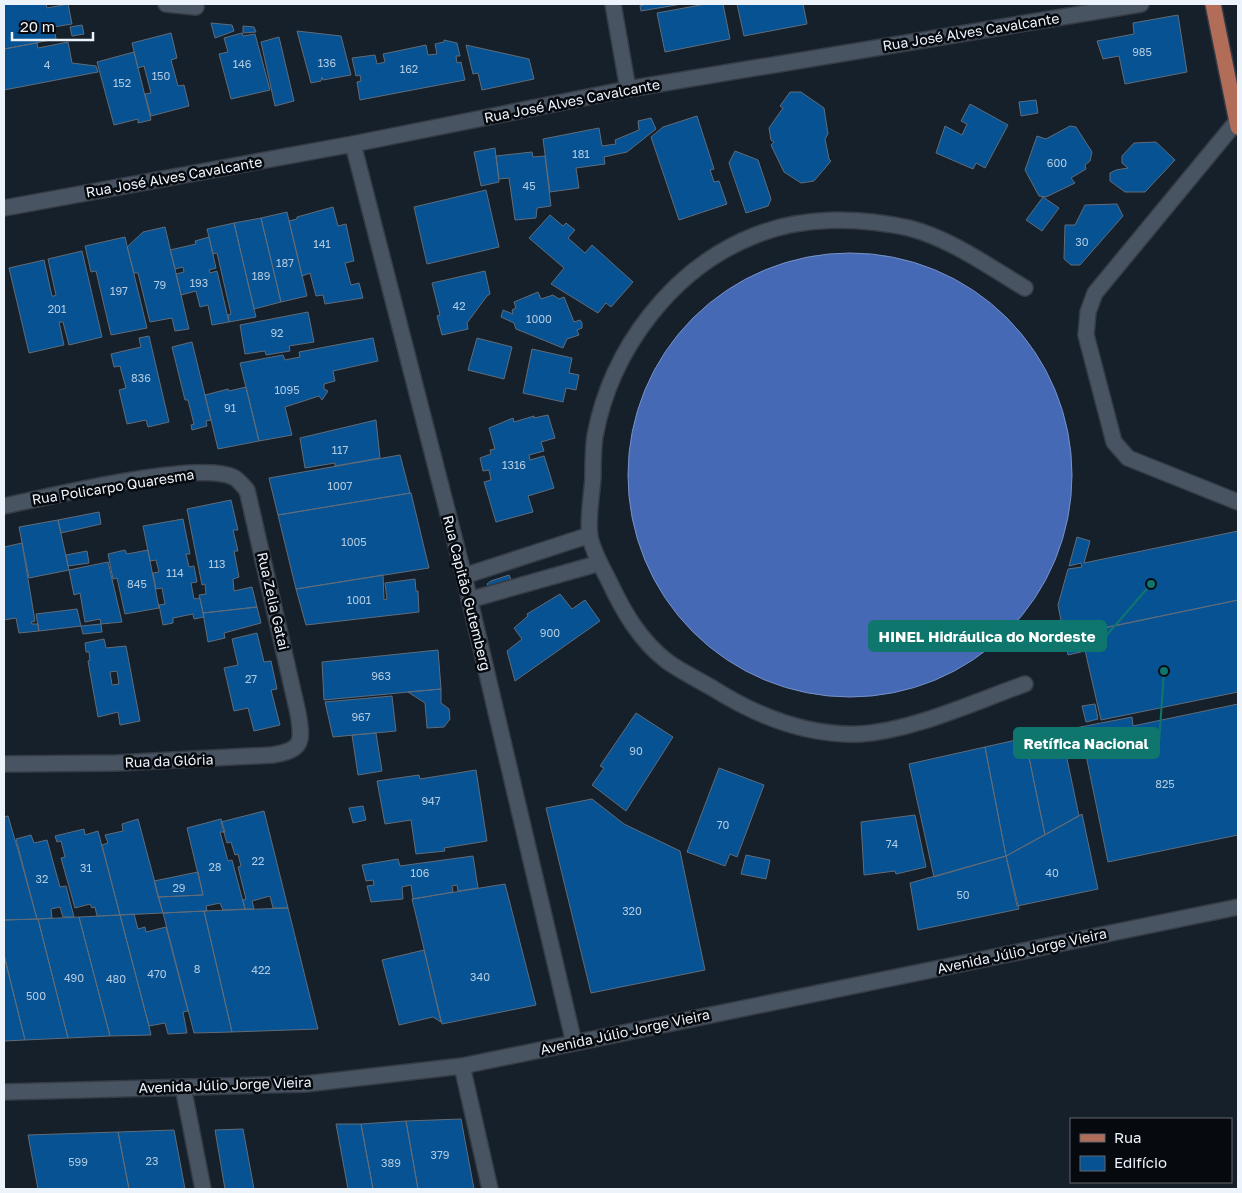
<svg xmlns="http://www.w3.org/2000/svg" width="1242" height="1193" viewBox="0 0 1242 1193" font-family="'Golos Text',sans-serif">
<style>
.water{fill:#4569b4;stroke:#7792c9}
.building{fill:#065293;stroke:#5f6c7a;fill-rule:evenodd}
.lines{fill:none;stroke-linecap:round;stroke-linejoin:round}
.minor-casing{stroke:#363c46;stroke-width:18}
.major-casing{stroke:#363c46;stroke-width:18}
.minor{stroke:#485461;stroke-width:15}
.major{stroke:#b26d59;stroke-width:15}
.labels{text-anchor:middle;stroke-width:5;stroke-linejoin:round;paint-order:stroke}
.number-label{font-size:11px;fill:#b2cbe1}
.street-label{font-size:14px;fill:#ecf3fb;stroke:#06090e}
.leader{fill:none;stroke:#0f766e;stroke-width:2}
.callout-dot{fill:#0f766e;stroke:#06090e;stroke-width:2}
.callout{fill:#0f766e;stroke:#0f766e;stroke-width:2}
.callout-label{font-size:15px;text-anchor:middle;font-weight:bold;fill:#fff}
</style>
<rect width="100%" height="100%" fill="#16202b"/>
<path class="water" d="M628 475a222 222 0 1 1 444 0a222 222 0 1 1-444 0Z"/>
<path class="building" d="M4 4H46L47 8 68 4 72 24 54 27 56 39 4 49Z
M646 4H682L641 11 640 6Z
M706 4H723L730 39 665 52 657 13Z
M737 4H803L807 24 744 36Z
M1178 15 1187 72 1125 84 1119 56 1103 59 1097 41 1134 34 1133 23Z
M211 23 232 25 234 31 215 38Z
M82 25 84 34 72 36 70 27Z
M243 26 254 27 256 32 243 33Z
M297 31 341 36 351 75 323 80 322 77 321 81 311 83Z
M171 33 177 58 171 60 178 86 184 85 189 106 151 116 145 94 151 93 144 66 138 68 132 43Z
M242 33 243 36 255 34 270 90 231 99 219 54 228 52 224 38Z
M279 37 294 101 275 106 261 42Z
M444 40 457 43 460 56H456L457 63 461 62 465 80 360 100 357 82 361 81 360 75 356 76 352 58 375 55 377 64 385 62 383 54 426 45 428 55 437 54 435 44 444 42Z
M68 42 72 63 96 66 98 72 4 90V49L37 43 38 48Z
M466 45 529 59 534 79 482 90 478 73 473 74Z
M134 52 151 120 138 123V119L114 125 97 62Z
M790 92H801L824 108 828 134 825 139 829 159 831 161 814 181 801 183 784 172 771 145 774 142 771 140 769 128 783 108 780 106Z
M1036 100 1038 113 1021 116 1019 102Z
M970 104 1008 125 985 168 976 163 973 169 936 153 945 126 962 135 967 124 961 121Z
M697 116 714 169 710 170 714 182 719 181 727 204 679 220 651 137 663 127Z
M651 118 656 129 627 152 604 157 605 164 576 168 579 188 550 192 543 139 599 128 602 146 616 144 615 140 639 130 638 121Z
M1070 126 1076 127 1092 152 1090 161 1085 165 1086 169 1071 178 1075 183 1046 197 1039 196 1025 170 1037 136 1046 139Z
M1156 142 1175 160 1145 192H1125L1110 181V173L1116 170 1128 168 1122 163V156L1134 143Z
M495 148 499 182 481 186 474 152Z
M735 151 758 160 771 199 768 206 746 213 729 163Z
M532 152 533 157 545 156 551 206 537 208 536 218 515 220 509 178 499 179 496 156Z
M486 190 499 247 427 264 414 207Z
M1043 197 1059 208 1042 231 1026 220Z
M1117 204 1123 216 1080 265H1071L1064 259 1065 225H1075L1085 205Z
M333 207 338 226 346 224 354 261 345 263 351 285 359 283 363 298 325 304 323 295 316 296 310 273 302 276 289 221 297 219V217Z
M287 212 307 296 281 302 261 218Z
M550 215 563 226 566 223 575 230 568 238 585 253 592 245 633 282 611 307 606 303 598 313 551 284 564 268 529 238Z
M261 218 281 302 254 309 234 223Z
M234 223 256 317 229 322 228 315 231 314 217 253 213 254 207 229Z
M165 227 175 269 189 329 175 331 172 318 150 322 138 273H134L127 247 143 232Z
M125 237 147 328 111 335 96 271 91 272 85 246Z
M209 237 216 268 209 270 210 273 217 271 229 322 212 325 208 305 200 307 196 291 181 295 176 274 184 272 183 267 175 269 170 250 196 244 195 241Z
M82 251 102 337 69 345 63 322H59L64 345 29 353 9 268 44 260 52 296H54L56 295 48 259Z
M485 271 490 294 487 296 467 323 468 329 442 335 437 316 440 315 432 283Z
M538 292 541 299 553 295 559 299 564 297 574 322 580 320 582 323V328L577 330 579 335 567 339 563 348 516 329 514 323 501 317 503 310 513 314 512 310 516 308 514 302Z
M308 312 314 342 289 346 290 351 266 355 265 351 245 354 240 325Z
M149 336 169 422 148 427 146 420 127 424 119 390 126 388 120 366 114 367 111 354 141 347 139 338Z
M373 338 378 361 333 371 335 381 324 384V389L328 391 322 400 319 396 285 407 292 435 259 441 240 363 283 355 285 360 300 357 299 352Z
M477 338 512 347 504 379 468 370Z
M192 342 211 420 206 421 207 426 192 430 191 425 194 424 188 400H185L172 347Z
M532 349 572 358 569 373 579 375 576 390 566 388 563 402 523 393Z
M246 387 259 441 218 449 205 395 228 389 229 391Z
M548 415 555 438 541 442 544 451 529 455 530 460 544 456 554 488 528 496 533 512 496 522 484 482 491 480 489 470 483 471 480 458 491 454 490 450 495 449 489 428 513 418 514 422 534 416V418Z
M376 420 380 458 335 466V463L305 468 300 438Z
M400 455 410 493 278 515 269 478Z
M411 493 429 568 296 589 278 515Z
M231 500 238 530H233L238 551H234L239 577 233 579 234 591 252 587 257 607 203 613 199 595 206 594 205 584 202 585 187 509Z
M99 512 101 524 61 533 58 520Z
M183 519 190 554H186L189 567 194 566 197 582 191 583 194 599 200 598 204 617 194 619 193 614 173 618V623L163 625 159 605 165 604 162 588 156 589 153 573 159 572 156 560 150 561 143 526Z
M58 520 69 570 29 578 19 527Z
M1238 531V600L1064 636 1058 605 1068 569 1082 567 1081 563 1069 566 1077 537 1090 541 1084 563Z
M22 543 35 621 31 622 32 624H38L39 631 19 633 16 618 4 620V547Z
M125 550 127 554 148 550 159 608 125 614 117 578 113 579 108 554Z
M87 551 89 563 68 566 66 555Z
M108 562 122 622 101 624 100 619 85 622 80 593 74 595 69 570Z
M383 575 384 600 387 599 385 583 415 579 416 591H418L419 612 306 625 296 589Z
M509 575 512 582 489 588 487 584 491 581Z
M560 594 572 609 585 600 600 621 515 681 507 651 522 639 514 628 528 616 527 614Z
M1238 600V692L1101 720 1081 633Z
M257 607 261 623 224 633 225 638 208 642 203 613Z
M77 609 81 626 39 631 36 614Z
M101 624 102 632 83 634 81 626Z
M257 633 264 662 271 661 277 689 271 690 280 725 254 731 248 708 234 711 224 668 238 665 232 639Z
M1081 633 1085 651 1068 655 1064 636Z
M104 639 106 648 126 646 140 721 120 725 118 712 98 717 88 661 90 660 89 652H86L85 643ZM117 671 119 684 112 685 110 672Z
M438 650 441 689 324 700 322 662Z
M441 689V703L449 709 450 719 444 727 427 728 425 703 408 692Z
M392 696 396 731 333 737 325 702Z
M1095 704 1098 719 1086 722 1082 706Z
M1238 704V835L1108 862 1082 736 1067 740 1065 730 1132 717 1133 726Z
M636 713 673 737 626 811 592 785 604 768 600 766Z
M1061 730 1079 816 1045 835 1025 738Z
M376 733 382 771 358 775 352 735Z
M1025 738 1045 835 1006 856 985 747Z
M985 747 1006 856 934 877 909 764Z
M719 768 764 785 737 857 730 854 725 866 687 852Z
M476 770 487 841 444 848 445 851 416 854 411 820 385 824 377 781 419 775 420 779Z
M592 799 624 824 680 851 705 970 591 993 546 808Z
M363 806 366 820 353 823 349 808Z
M264 811 288 908H273L270 896 252 901 254 909H245L243 900 246 899 238 867 241 866 238 854 235 855 231 842 227 843 221 822Z
M1082 814 1098 889 1017 906 1006 856Z
M915 815 926 867 896 874 895 871 864 875 861 822Z
M8 816 18 850 37 919 4 920V817Z
M138 819 163 913 120 915 102 845 108 843 105 835 123 831 122 824Z
M221 819 225 832H220L228 861 232 860 245 909 223 910 220 903 206 906 207 911 163 913 158 897 203 895 187 828Z
M84 829 85 835 98 831 120 915 97 916 95 907 92 908 90 904 75 908 61 858 65 857 61 841 57 842 55 836Z
M31 835 34 843 47 840 60 887 66 886 74 917H63L60 907 51 909 52 918 37 919 16 839Z
M746 855 770 860 766 879 741 874Z
M473 856 478 888 458 891 457 885 452 886 453 892 413 899 411 885 402 887 403 899 371 902 367 886 374 885 373 880 366 881 362 865 398 859 400 866Z
M1006 856 1019 909 918 930 910 883Z
M198 872 203 895 158 897 154 881Z
M505 884 536 1005 442 1024 412 899Z
M288 908 318 1029 232 1032 204 911Z
M204 911 232 1032 194 1033 163 913Z
M134 914 138 929 145 927 146 932 166 927 188 1011 183 1012 187 1033 168 1034 165 1023 149 1026 120 915Z
M120 915 149 1026 151 1035 110 1036 79 917Z
M79 917 110 1036 68 1038 38 919Z
M38 919 68 1038 25 1040 4 955V920Z
M424 950 441 1022 433 1017 399 1025 382 960Z
M4 955 25 1040 4 1041Z
M461 1119 474 1189H418L406 1121Z
M406 1121 418 1189H373L361 1124Z
M336 1124H361L373 1189H348Z
M243 1129 254 1189H225L215 1130Z
M174 1130 185 1189H129L118 1132Z
M118 1132 129 1189H38L28 1135Z"/>
<g class="lines">
<g class="minor-casing">
<path id="minor" d="M166 4 196 7
M613 4 628 89
M1237 121 1095 293 1088 312 1086 335 1114 442 1128 458 1238 502
M353 144 464 576 574 1043
M4 208 353 144 628 89 1141 4
M4 506C48 497 198 460 233 477 238 479 243 486 247 490L298 713C303 742 303 750 272 755L116 763 4 764
M464 576 590 535
M469 600 600 563
M1025 684C974 702 912 731 860 734 808 736 757 716 714 689 699 680 682 672 668 662 640 641 623 611 609 581 602 567 593 552 590 537 587 519 592 495 593 477 593 464 593 449 595 436 611 349 673 267 756 235 803 216 860 217 909 228 951 239 988 266 1025 288
M462 1066 490 1189
M183 1087 203 1189
M4 1092 305 1084 462 1066 1238 907"/>
</g>
<g class="major-casing">
<path id="major" d="M1213 4 1238 127"/>
</g>
<use href="#minor" class="minor"/>
<use href="#major" class="major"/>
</g>
<g class="labels">
<g class="number-label">
<text x="1142" y="56">985</text>
<text x="327" y="67">136</text>
<text x="242" y="68">146</text>
<text x="47" y="69">4</text>
<text x="409" y="73">162</text>
<text x="161" y="80">150</text>
<text x="122" y="87">152</text>
<text x="581" y="158">181</text>
<text x="1057" y="167">600</text>
<text x="529" y="190">45</text>
<text x="1082" y="246">30</text>
<text x="322" y="248">141</text>
<text x="285" y="267">187</text>
<text x="261" y="280">189</text>
<text x="199" y="287">193</text>
<text x="160" y="289">79</text>
<text x="119" y="295">197</text>
<text x="459" y="310">42</text>
<text x="57" y="313">201</text>
<text x="539" y="323">1000</text>
<text x="277" y="337">92</text>
<text x="141" y="382">836</text>
<text x="287" y="394">1095</text>
<text x="230" y="412">91</text>
<text x="340" y="454">117</text>
<text x="514" y="469">1316</text>
<text x="340" y="490">1007</text>
<text x="354" y="546">1005</text>
<text x="217" y="568">113</text>
<text x="175" y="577">114</text>
<text x="137" y="588">845</text>
<text x="359" y="604">1001</text>
<text x="550" y="637">900</text>
<text x="381" y="680">963</text>
<text x="251" y="683">27</text>
<text x="361" y="721">967</text>
<text x="636" y="755">90</text>
<text x="1165" y="788">825</text>
<text x="431" y="805">947</text>
<text x="723" y="829">70</text>
<text x="892" y="848">74</text>
<text x="258" y="865">22</text>
<text x="215" y="871">28</text>
<text x="86" y="872">31</text>
<text x="420" y="877">106</text>
<text x="1052" y="877">40</text>
<text x="42" y="883">32</text>
<text x="179" y="892">29</text>
<text x="963" y="899">50</text>
<text x="632" y="915">320</text>
<text x="197" y="973">8</text>
<text x="261" y="974">422</text>
<text x="157" y="978">470</text>
<text x="480" y="981">340</text>
<text x="74" y="982">490</text>
<text x="116" y="983">480</text>
<text x="36" y="1000">500</text>
<text x="440" y="1159">379</text>
<text x="152" y="1165">23</text>
<text x="78" y="1166">599</text>
<text x="391" y="1167">389</text>
</g>
<g class="street-label">
<text transform="translate(971 32) rotate(-9)" y="5">Rua José Alves Cavalcante</text>
<text transform="translate(572 101) rotate(-11)" y="5">Rua José Alves Cavalcante</text>
<text transform="translate(174 177) rotate(-10)" y="5">Rua José Alves Cavalcante</text>
<text transform="translate(113 487) rotate(-9)" y="5">Rua Policarpo Quaresma</text>
<text transform="translate(467 593) rotate(76)" y="5">Rua Capitão Gutemberg</text>
<text transform="translate(273 601) rotate(77)" y="5">Rua Zelia Gatai</text>
<text transform="translate(169 761) rotate(-2)" y="5">Rua da Glória</text>
<text transform="translate(1022 951) rotate(-12)" y="5">Avenida Júlio Jorge Vieira</text>
<text transform="translate(625 1032) rotate(-12)" y="5">Avenida Júlio Jorge Vieira</text>
<text transform="translate(225 1085) rotate(-2)" y="5">Avenida Júlio Jorge Vieira</text>
</g>
</g>
<path class="leader" d="M1151 584L1106 636M1164 671L1159 743"/>
<g class="callout-dot">
<circle cx="1151" cy="584" r="5"/>
<circle cx="1164" cy="671" r="5"/>
</g>
<g class="callout">
<rect x="869" y="621" width="237" height="30" rx="5"/>
<rect x="1014" y="728" width="145" height="30" rx="5"/>
</g>
<g class="callout-label">
<text x="987" y="642">HINEL Hidráulica do Nordeste</text>
<text x="1086" y="749">Retífica Nacional</text>
</g>
<rect width="1242" height="1193" fill="none" stroke="#ecf3fb" stroke-width="10"/>
<rect x="1070" y="1118" width="162" height="65" fill="#06090e" stroke="#62676d"/>
<rect x="1080" y="1134" width="25" height="8" fill="#b26d59" stroke="#62676d"/>
<text x="1114" y="1143" font-size="15" fill="#ecf3fb">Rua</text>
<rect x="1080" y="1156" width="25" height="15" fill="#065293" stroke="#62676d"/>
<text x="1114" y="1168" font-size="15" fill="#ecf3fb">Edifício</text>
<path d="M12 32v8h81v-8" fill="none" stroke="#ecf3fb" stroke-width="2.5"/>
<text x="20" y="32" font-size="15" fill="#ecf3fb" stroke="#06090e" stroke-width="4" paint-order="stroke">20 m</text>
</svg>
